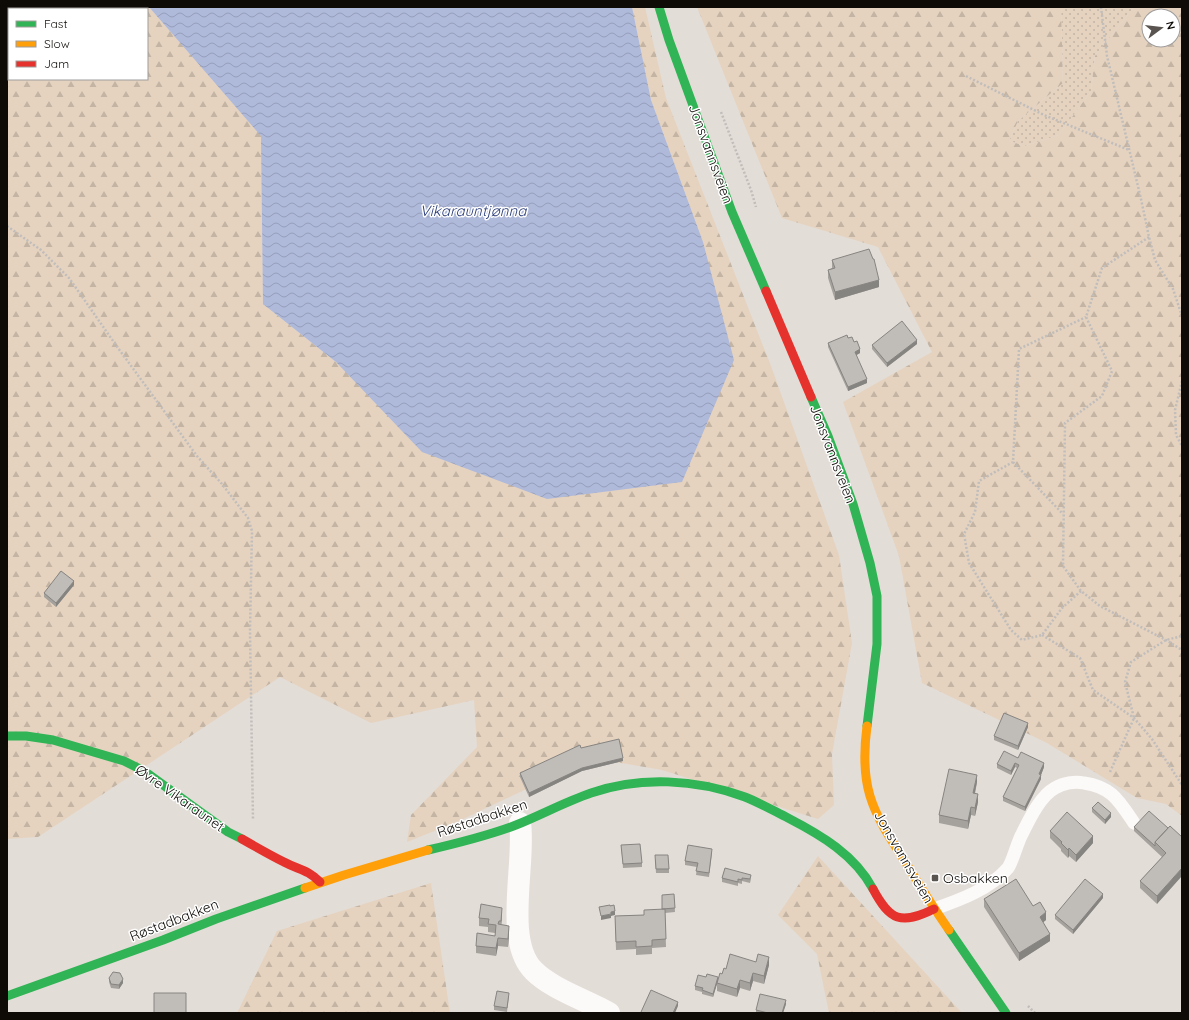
<svg xmlns="http://www.w3.org/2000/svg" width="1189" height="1020" viewBox="0 0 1189 1020" font-family="Quicksand,sans-serif">
<style>
.grass{fill:url(#grass-dots)}
.forest{fill:url(#forest-firs);fill-rule:evenodd}
.water{fill:url(#water-waves)}
.lines{fill:none;stroke-linecap:round;stroke-linejoin:round}
.path{stroke:#c0bdbb;stroke-width:2.5;stroke-dasharray:2 2;stroke-linecap:butt}
.lane{stroke:#fbfaf9;stroke-width:13}
.street{stroke:#fbfaf9;stroke-width:22}
.fast{stroke:#30b455;stroke-width:9}
.slow{stroke:#ff9f0a;stroke-width:9}
.jam{stroke:#e5322d;stroke-width:9}
.wall{fill:#a5a29e}
.shaded-wall{fill:#868481}
.building{fill:#c0bcb8;stroke:#868481}
.poi-dot{fill:#595450;stroke:#fff;stroke-width:1.5}
.labels{text-anchor:middle;stroke-width:3;stroke-linejoin:round;paint-order:stroke}
.street-label{font-size:14px;fill:#0e0b07;stroke:#fff}
.poi-label{font-size:14px;fill:#0e0b07;stroke:#fff;text-anchor:start}
.water-label{font-size:15px;font-style:italic;fill:#2d3e7a;stroke:#fff}
</style>
<defs>
<pattern id="grass-dots" width="8" height="8" patternUnits="userSpaceOnUse"><rect width="8" height="8" fill="#e5d3c0"/><path d="M2 2h.1M6 6h.1" fill="none" stroke="#c3b4a4" stroke-width="1.8" stroke-linecap="round"/></pattern>
<pattern id="forest-firs" width="22" height="20" patternUnits="userSpaceOnUse"><rect width="22" height="20" fill="#e5d3c0"/><path d="M5 1l3.5 6h-7zM16 11l3.5 6h-7z" fill="#c3b4a4"/></pattern>
<pattern id="water-waves" width="16" height="10" patternUnits="userSpaceOnUse"><rect width="16" height="10" fill="#afb9da"/><path d="M0 5q4-4 8 0t8 0" fill="none" stroke="#959eba"/></pattern>
</defs>
<rect width="100%" height="100%" fill="#e3ddd7"/>
<path class="grass" d="M1061 7H1134L1095 56 1091 91 1059 135 1025 146 1009 141 1018 121 1063 83Z"/>
<path class="forest" d="M7 7H149L262 136 263 304 336 362 703 242 651 100 632 7H645L666 98 771 366 839 555 852 643 832 754 834 805 818 819 662 770 592 758 459 821 407 842 411 815 477 747 474 700 371 723 280 677 38 837 7 839ZM9 9H147V79H9Z
M697 7H1061L1063 83 1018 121 1009 141 1025 146 1059 135 1091 91 1095 56 1134 7H1182V816L1166 804 1137 798 1047 743 922 683 899 556 843 402 932 352 878 247 782 218ZM1149 16H1173V40H1149Z
M818 856 962 1013H829L817 954 778 915Z
M431 883 450 1013H237L277 931Z"/>
<path class="water" d="M149 7H632L651 100 703 242 734 360 682 482 547 499 422 452 336 362 263 304 261 136Z"/>
<g class="lines">
<path class="path" d="M1101 7 1107 56 1141 199 1149 237 1155 260 1173 289 1182 316
M966 76 1044 115 1129 150
M721 112 751 190 756 207
M7 226 41 250 69 278 118 348 197 456 222 484 248 518 252 531 250 631 253 820
M1149 237 1102 268 1086 317 1112 371 1102 396 1065 423 1063 566 1081 591 1100 606 1166 640 1182 650
M1182 381 1175 410 1176 435 1182 446
M1013 462 1063 514
M1081 591 1062 608 1042 635 1022 640 1011 630 969 563 964 534 975 512 979 481 1013 462 1019 349 1086 317
M1042 635 1080 658 1093 690 1134 718 1152 739 1182 785
M1110 772 1134 718 1125 682 1131 662 1166 640 1182 636
M1028 1006 1035 1013"/>
<path class="lane" d="M934 909C960 900 990 889 1008 868 1013 861 1017 843 1022 834 1029 820 1040 796 1055 788 1063 783 1075 781 1084 783 1112 787 1119 801 1134 823"/>
<path class="street" d="M520 823C526 862 503 941 534 971 552 989 586 1000 609 1013"/>
<path class="fast" d="M659 7 669 40 732 212 766 291
M811 397 828 436 853 504 870 563 877 596V644L867 726
M7 736H26L53 740 124 761 144 771 228 832 242 839
M428 850C458 843 487 836 516 825 541 815 565 802 591 793 640 776 696 779 745 797 760 803 774 811 788 818 821 835 855 855 873 889
M949 930 1006 1013
M7 996 163 940 216 919 305 888"/>
<path class="slow" d="M867 726C864 749 863 773 870 796 877 819 890 838 903 858 918 883 933 907 949 930
M305 888 344 875 428 850"/>
<path class="jam" d="M766 291 811 397
M242 839C256 847 270 855 284 862 299 870 307 869 320 882
M873 889C890 921 901 925 934 909"/>
</g>
<path class="wall" d="M832 260 879 287 835 300 828 278V270L832 268Z
M854 342 860 353 856 355 867 383 848 391 828 347V343Z
M917 344 887 367 872 349V345Z
M74 585 56 607 44 597V593Z
M1028 727 1018 750 994 740V736Z
M581 748 623 761 582 771 529 797 520 777V773Z
M1018 758 1044 767 1041 775V779L1025 811 1003 801V797L1017 768 1015 767 1011 775 997 768V764Z
M977 782 975 794 978 802 975 816 971 815 968 829 939 823V815Z
M1092 808 1111 817 1105 824 1092 812Z
M1134 827 1168 828 1182 837 1157 904 1140 888V881L1162 857 1134 831Z
M1050 831 1093 843 1076 862 1069 856 1068 858 1061 851V849L1050 838Z
M621 845 642 863V867L623 868Z
M712 853 709 877 696 875 697 867 685 865V861Z
M655 859 669 869V873H656Z
M725 868 751 879 750 883 742 881V884L738 883V886L722 882V878Z
M674 894 675 912 665 913 666 947 652 948V954L636 955V949L616 950 615 916 644 915 662 909Z
M1103 898 1073 934 1055 919V915Z
M984 899 1033 906 1046 920 1043 922 1050 941 1019 961 984 907Z
M502 915 501 925 509 934 508 947 498 946 496 956 476 953V946L495 936V933L488 932V927L479 926V918Z
M756 962 769 965 764 984 753 981 750 991 740 988 737 997 717 991V983L713 997 702 994V992L695 990V986L718 980 726 969Z
M109 978 123 983 119 989 111 988 109 982Z
M509 996 507 1012 494 1010V1006Z
M786 1004 783 1013H756V1010Z"/>
<path class="shaded-wall" d="M879 280V287L835 300V292Z
M917 340V344L887 367V363Z
M860 349V353L855 356V352Z
M867 379V383L848 391V387Z
M74 581V585L56 607V603Z
M1028 723V727L1018 750V746Z
M623 758V761L582 771 529 797V793L582 768Z
M1015 763V767L1011 775V771Z
M1044 763V767L1041 775V779L1025 811V807Z
M977 775V782L973 801V793Z
M978 794V802L975 816V808Z
M971 807V815L968 829V821Z
M1111 813V817L1105 824V820Z
M1093 836V843L1076 862V855Z
M1069 848V856L1068 858V850Z
M1182 868V876L1157 904V896Z
M1103 894V898L1073 934V930Z
M502 908V915L501 929V921Z
M615 911V915L611 916V912Z
M1046 912V920L1040 925V917Z
M611 914V918L601 920V916Z
M509 926V934L508 947V939Z
M1050 934V941L1019 961V953Z
M498 938V946L496 956V948Z
M769 957V965L764 984V976Z
M753 973V981L750 991V983Z
M718 977V981L713 997V994Z
M123 979V983L119 989V985Z
M740 980V988L737 997V989Z
M786 1000V1004L783 1013H782Z
M678 1002V1006L675 1013H673Z"/>
<path class="building" d="M869 249 873 259H874L879 280 835 292 828 270 835 268 832 260Z
M902 321 917 340 887 363 872 345Z
M847 335 848 338 852 337 854 342 857 341 860 349 855 352 867 379 848 387 828 343Z
M61 571 74 581 56 603 44 593Z
M1004 713 1028 723 1018 746 994 736Z
M619 739 623 758 582 768 529 793 520 773 580 745 581 748Z
M1004 751 1018 758 1021 752 1044 763 1039 774 1041 775 1025 807 1003 797 1019 765 1015 763 1011 771 997 764Z
M949 769 977 775 973 793 978 794 975 808 971 807 968 821 939 815Z
M1098 802 1111 813 1105 820 1092 808Z
M1149 811 1168 828 1155 842V846L1134 827Z
M1067 812 1093 836 1076 855 1069 848 1068 850 1061 843 1062 842 1050 831Z
M1170 826 1182 837V868L1157 896 1140 881 1166 853 1155 842Z
M640 844 642 863 623 864 621 845Z
M688 845 712 849 709 873 696 871 698 863 685 861Z
M655 855H668L669 869H656Z
M725 868 751 875 750 879 742 878V880L738 879V882L722 878Z
M1016 879 1033 906 1040 902 1046 912 1040 917 1050 934 1019 953 984 899Z
M1085 879 1103 894 1073 930 1055 915Z
M674 894 675 908 662 909V895Z
M481 904 502 908 501 921H499L498 924 509 926 508 939 498 938 496 948 476 946 477 933 495 936 496 925 488 924 489 919 479 918Z
M610 905V906L614 905 615 911 611 912V914L601 916 599 907Z
M665 909 666 939 652 940V946L636 947V941L616 942 615 916 644 915V910Z
M730 954 756 962 758 954 769 957 764 976 753 973 750 983 740 980 737 989 717 983 720 973 722 974 724 968 726 969Z
M113 972 120 973 123 979 119 985 111 984 109 978Z
M707 974 718 977 713 994 702 990 703 988 695 986 698 975 706 977Z
M651 990 678 1002 673 1013H643L641 1012Z
M497 991 509 993 507 1008 494 1006Z
M154 993H186V1013H154Z
M760 994 786 1000 782 1013H768L756 1010Z"/>
<rect class="poi-dot" x="931" y="874" width="8" height="8" rx="2"/>
<g class="labels">
<g class="street-label">
<text transform="translate(711 154) rotate(70)" y="5">Jonsvannsveien</text>
<text transform="translate(833 454) rotate(69)" y="5">Jonsvannsveien</text>
<text transform="translate(180 798) rotate(35)" y="5">Øvre Vikaraunet</text>
<text transform="translate(482 818) rotate(-18)" y="5">Røstadbakken</text>
<text transform="translate(904 857) rotate(60)" y="5">Jonsvannsveien</text>
<text transform="translate(174 920) rotate(-21)" y="5">Røstadbakken</text>
</g>
<g class="poi-label">
<text x="943" y="883">Osbakken</text>
</g>
<g class="water-label">
<text x="473" y="216">Vikarauntjønna</text>
</g>
</g>
<rect width="1189" height="1020" fill="none" stroke="#0e0b07" stroke-width="16"/>
<rect x="8" y="8" width="140" height="72" fill="#ffffff" stroke="#9f9d9c"/>
<rect x="16" y="21" width="20" height="6" fill="#30b455" stroke="#9f9d9c"/>
<text x="44" y="28" font-size="12" fill="#0e0b07">Fast</text>
<rect x="16" y="41" width="20" height="6" fill="#ff9f0a" stroke="#9f9d9c"/>
<text x="44" y="48" font-size="12" fill="#0e0b07">Slow</text>
<rect x="16" y="61" width="20" height="6" fill="#e5322d" stroke="#9f9d9c"/>
<text x="44" y="68" font-size="12" fill="#0e0b07">Jam</text>
<g transform="translate(1161 28) rotate(75)"><circle r="19" fill="#ffffff" stroke="#9f9d9c"/>
<path d="M0-3L7 15L0 10L-7 15Z" fill="#595450"/>
<text y="-6" font-size="11" font-weight="bold" text-anchor="middle" fill="#0e0b07">N</text>
</g>
</svg>
